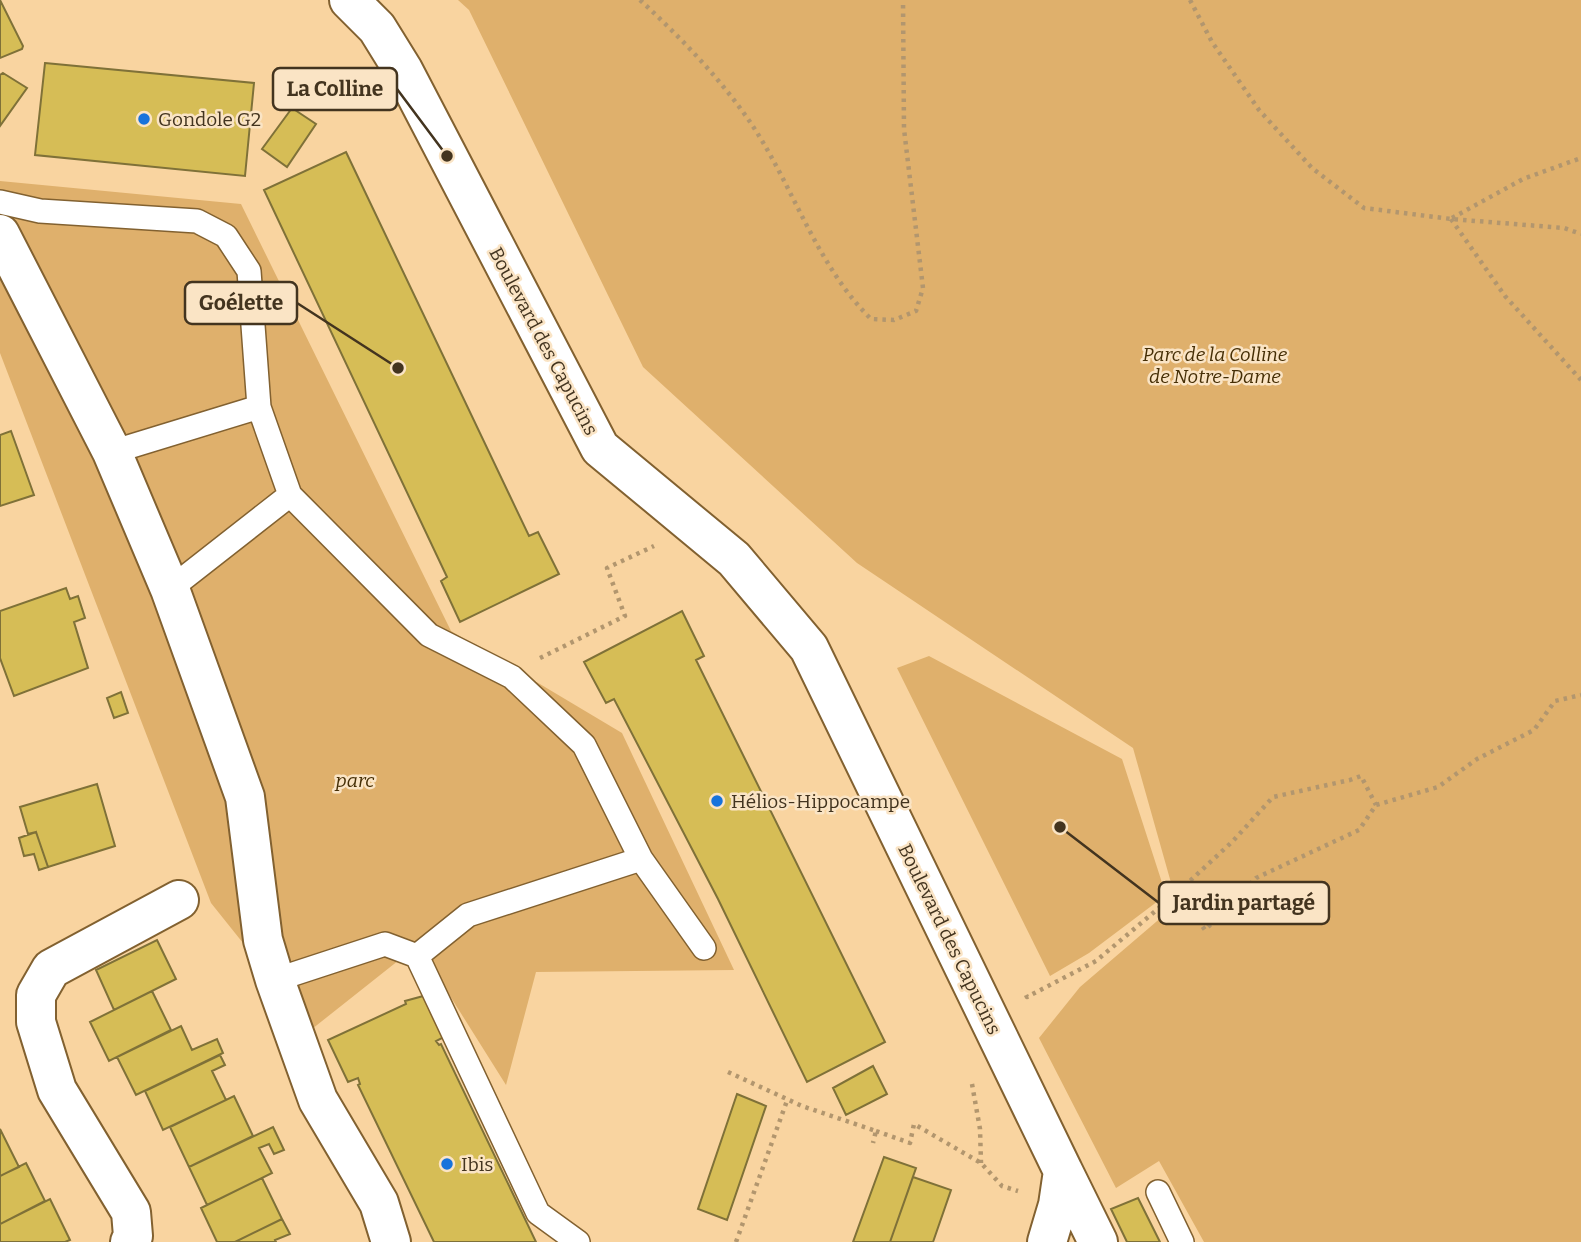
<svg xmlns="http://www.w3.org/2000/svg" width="1581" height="1242" viewBox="0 0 1581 1242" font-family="Bitter,serif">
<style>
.green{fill:#dfb06c}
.building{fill:#d6bd56;stroke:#7f7138;stroke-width:2}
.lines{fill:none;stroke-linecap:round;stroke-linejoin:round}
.lane-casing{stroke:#826130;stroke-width:26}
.street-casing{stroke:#826130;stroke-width:42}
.path{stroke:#b2966e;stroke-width:4.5;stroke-dasharray:3.5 5;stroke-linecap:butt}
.lane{stroke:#fff;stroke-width:23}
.street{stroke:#fff;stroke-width:38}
.poi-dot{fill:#1773dc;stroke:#fae4c5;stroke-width:2.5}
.labels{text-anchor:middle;stroke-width:5;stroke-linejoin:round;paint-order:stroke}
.poi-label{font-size:19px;fill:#43341f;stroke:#fae4c5;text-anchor:start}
.street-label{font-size:19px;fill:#43341f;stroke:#fae4c5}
.park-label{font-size:19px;font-style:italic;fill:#452e05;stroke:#fae4c5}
.leader{fill:none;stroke:#43341f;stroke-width:2.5}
.callout-dot{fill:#43341f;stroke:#fae4c5;stroke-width:2.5}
.callout{fill:#fae4c5;stroke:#43341f;stroke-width:2.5}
.callout-label{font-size:21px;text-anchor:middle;font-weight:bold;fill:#43341f}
</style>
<rect width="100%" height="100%" fill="#f9d4a0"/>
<path class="green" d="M458 0H1581V1242H1204L1159 1161 1116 1188 1039 1038 1080 987 1177 904 1133 748 857 563 643 367 469 10Z
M0 181 241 204 451 631 622 733 734 970 536 972 506 1085 418 945 312 1029 211 903 0 353Z
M929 656 1122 759 1166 895 1089 953 1050 976 897 668Z"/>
<path class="building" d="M0 0 23 46 22 49 0 58Z
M45 63 254 83 245 176 35 155Z
M3 73 27 88 0 126V75Z
M292 108 316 124 287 167 262 149Z
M346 152 529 536 538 532 559 574 460 622 441 581 447 577 264 190Z
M11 431 34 495 0 506V435Z
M66 588 70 599 78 596 85 618 74 622 88 668 14 696 0 658V611Z
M682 611 704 656 696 660 885 1042 807 1082 718 899 614 699 606 703 584 662Z
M121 692 128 713 114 718 107 698Z
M97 784 115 846 48 867 36 832 28 834 20 807Z
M36 832 48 867 39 870 34 854 24 856 19 838Z
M157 940 176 979 114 1010 96 970Z
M152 991 171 1030 109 1061 90 1022Z
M427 995 446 1036 436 1041 439 1045 441 1044 536 1242H434L358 1085 360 1084 358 1078 348 1082 328 1040 406 1004 405 1001Z
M181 1026 192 1050 217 1039 223 1053 136 1095 117 1057Z
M220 1055 225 1065 212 1071 226 1100 163 1130 145 1091Z
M873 1066 887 1094 846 1115 833 1088Z
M737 1094 766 1106 727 1220 698 1209Z
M234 1096 253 1136 189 1167 170 1127Z
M273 1127 284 1150 274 1154 269 1144 259 1148 272 1173 207 1205 189 1167Z
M0 1129 19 1167 0 1176Z
M884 1157 916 1168 890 1242H853Z
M26 1163 45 1201 0 1224V1176Z
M913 1177 951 1190 933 1242H890Z
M262 1178 282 1219 235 1242H217L201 1208Z
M1138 1198 1160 1242H1127L1111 1209Z
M50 1199 70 1240 65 1242H0V1224Z
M282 1219 290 1234 275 1240 276 1242H235Z"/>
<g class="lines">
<g class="lane-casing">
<path id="lane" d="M0 202 40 211 197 221 226 236 249 271 259 407 290 495 429 635 512 677 584 745 641 859
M112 452 259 407
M170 589 290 495
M417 956 538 1213 578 1242
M275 980 385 944 417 956 468 915 641 859 704 948
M1158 1192 1182 1242"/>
</g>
<g class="street-casing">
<path id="street" d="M349 0 377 28 403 70 600 448 734 559 809 648 1063 1171 1058 1205 1047 1242
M0 234 112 452 170 589 245 797 263 940 275 980 318 1100 379 1203 391 1242
M1063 1171 1098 1242
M130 1242 133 1236 131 1212 57 1090 36 1022V995L51 969 179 900"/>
</g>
<path class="path" d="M640 0C679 36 717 75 748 119 792 182 815 264 871 319L894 320 916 311 923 288 904 129 903 0
M1190 0 1212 42 1259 110 1312 168 1364 208 1451 219 1564 228 1581 234
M1452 218 1523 179 1581 158
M1451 219 1505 296 1581 380
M540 658 625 616 607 568 654 546
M1178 892 1205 930 1256 878 1359 830 1376 805 1438 787 1477 759 1534 730 1555 701 1581 695
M1026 995 1027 997 1096 961 1178 892 1233 841 1273 797 1350 780 1361 776 1376 805
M728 1072 802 1106 876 1131 873 1143
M972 1084 980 1129 981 1163
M876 1131 910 1143 914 1124 981 1163 1002 1186 1018 1191
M736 1242 788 1098"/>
<use href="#lane" class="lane"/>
<use href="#street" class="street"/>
</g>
<g class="poi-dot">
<circle cx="144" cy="119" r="7"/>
<circle cx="717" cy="801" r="7"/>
<circle cx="447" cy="1164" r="7"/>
</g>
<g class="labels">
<g class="poi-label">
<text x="158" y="126">Gondole G2</text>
<text x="731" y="808">Hélios-Hippocampe</text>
<text x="461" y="1171">Ibis</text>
</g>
<g class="street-label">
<text transform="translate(544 341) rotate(62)" y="7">Boulevard des Capucins</text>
<text transform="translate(950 939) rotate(64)" y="7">Boulevard des Capucins</text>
</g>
<g class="park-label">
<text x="1215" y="361">Parc de la Colline<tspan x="1215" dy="22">de Notre-Dame</tspan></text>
<text x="355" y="787">parc</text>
</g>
</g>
<path class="leader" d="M447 156L397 89M398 368L297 303M1060 827L1159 903"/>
<g class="callout-dot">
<circle cx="447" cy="156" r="7"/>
<circle cx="398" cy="368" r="7"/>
<circle cx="1060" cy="827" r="7"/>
</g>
<g class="callout">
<rect x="273" y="68" width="124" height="42" rx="7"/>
<rect x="185" y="282" width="112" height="42" rx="7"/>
<rect x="1159" y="882" width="170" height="42" rx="7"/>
</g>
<g class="callout-label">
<text x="335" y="96">La Colline</text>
<text x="241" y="310">Goélette</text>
<text x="1244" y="910">Jardin partagé</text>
</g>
</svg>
